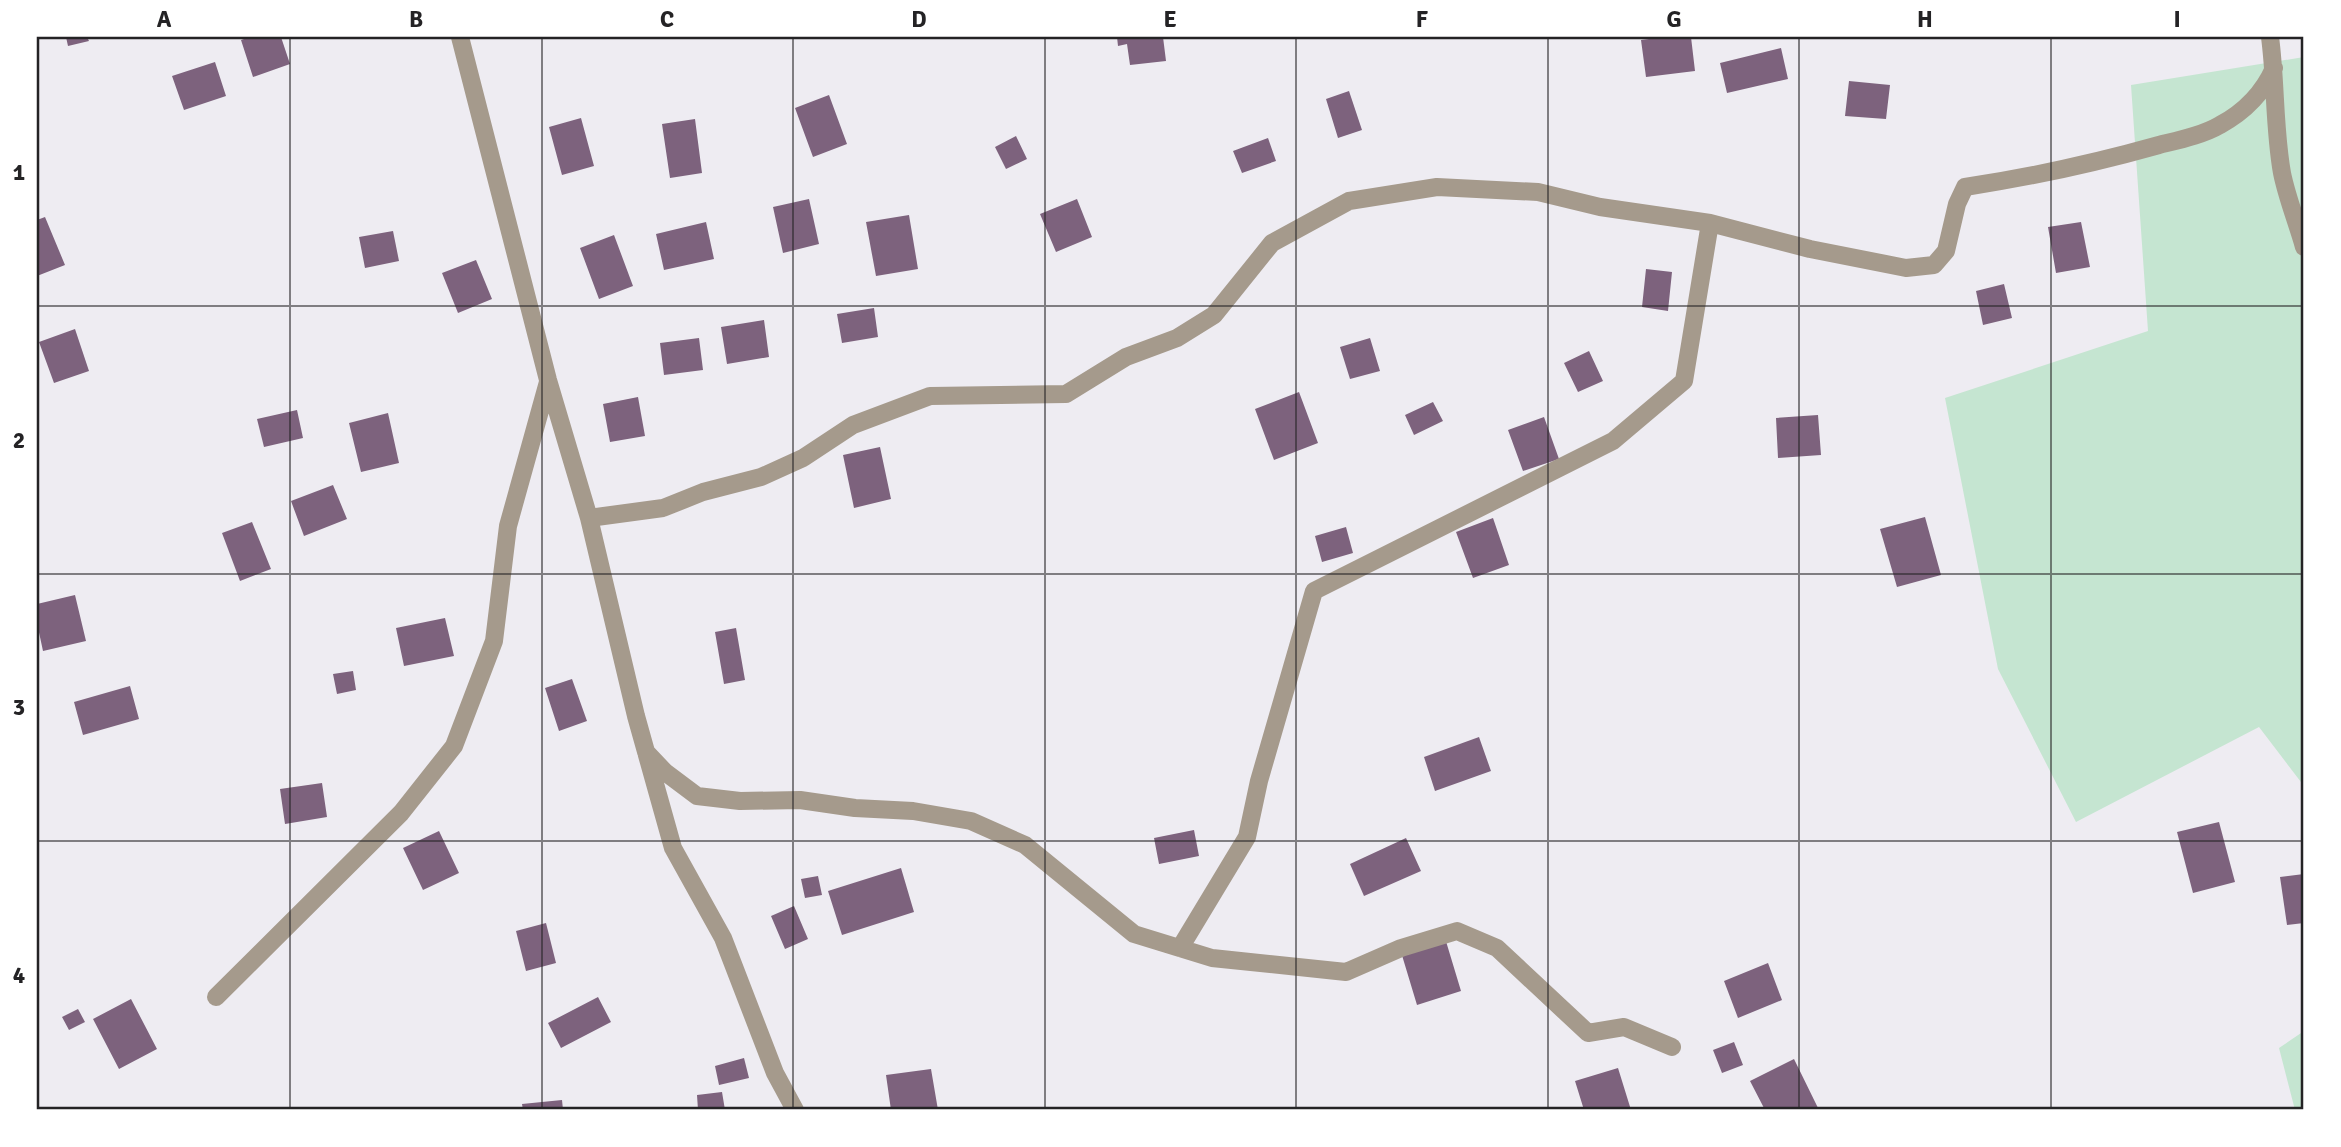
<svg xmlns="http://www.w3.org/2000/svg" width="2341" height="1147" viewBox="0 0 2341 1147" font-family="Signika,sans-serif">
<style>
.green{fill:#c5e5d1}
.building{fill:#7d627d}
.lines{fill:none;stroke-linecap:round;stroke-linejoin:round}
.minor{stroke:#a59a8c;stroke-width:18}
.grid{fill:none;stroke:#242325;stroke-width:2;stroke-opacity:0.55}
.neatline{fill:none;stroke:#242325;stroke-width:2.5}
.grid-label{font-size:23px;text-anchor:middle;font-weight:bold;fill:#242325}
</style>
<rect width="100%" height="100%" fill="#eeecf2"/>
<path class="green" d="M2304 57V786L2259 727 2076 822 1998 669 1945 398 2148 331 2131 85Z
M2304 1031V1110H2295L2279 1048Z"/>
<path class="building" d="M66 37H87L89 41 68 46Z
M250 37H281L290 64 253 77 241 40Z
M1117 37H1163L1166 61 1130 65 1127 44 1118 46Z
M1665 37H1691L1695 71 1646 77 1641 40Z
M1781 48 1788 79 1727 93 1720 63Z
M215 62 226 96 184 110 172 76Z
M1849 81 1890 85 1886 119 1845 116Z
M1349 91 1362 130 1338 138 1326 99Z
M829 95 847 144 813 157 795 108Z
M581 118 594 166 562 175 549 127Z
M695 119 702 173 670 178 662 124Z
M1016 136 1027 159 1006 169 995 147Z
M1268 138 1276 161 1242 173 1233 151Z
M809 199 819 244 783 253 773 207Z
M1077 199 1092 237 1056 252 1040 214Z
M909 215 918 269 876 276 866 222Z
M45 217 65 265 37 276V220Z
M706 222 714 259 664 270 656 234Z
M2081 222 2090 267 2056 273 2048 227Z
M393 231 399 261 365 268 359 237Z
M614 235 633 286 599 299 580 248Z
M476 260 492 299 458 313 442 273Z
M1646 269 1672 272 1668 311 1642 307Z
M2004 284 2012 318 1983 325 1976 291Z
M874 308 878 337 842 343 837 314Z
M764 320 769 357 727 364 721 327Z
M75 329 89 371 54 383 39 342Z
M699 338 703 370 664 375 660 343Z
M1370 338 1380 371 1350 379 1340 347Z
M1589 351 1603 381 1578 392 1564 363Z
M1299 392 1318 443 1274 460 1255 409Z
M638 397 645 436 610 442 603 404Z
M1433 402 1443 421 1414 435 1405 415Z
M297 410 303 438 264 447 257 419Z
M388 413 399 463 361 472 349 423Z
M1818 415 1821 455 1778 458 1776 418Z
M1544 417 1559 459 1523 471 1508 430Z
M880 447 891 499 854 508 843 455Z
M333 485 347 519 304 536 291 501Z
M1925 517 1941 575 1897 587 1880 529Z
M1493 518 1509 565 1473 578 1456 532Z
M252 522 271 569 240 581 222 533Z
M1346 527 1353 553 1322 562 1315 536Z
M75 595 86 641 43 651 37 623V604Z
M445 618 454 656 404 666 396 628Z
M736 628 745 680 724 684 715 632Z
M353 671 356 690 337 694 333 674Z
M572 679 587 721 559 731 545 688Z
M130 686 139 719 83 735 74 702Z
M1479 737 1491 771 1435 791 1424 757Z
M322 783 327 817 285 824 280 789Z
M2219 822 2235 882 2193 893 2177 832Z
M1194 830 1199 856 1159 864 1154 838Z
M439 831 459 873 423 890 403 848Z
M1406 838 1421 871 1364 896 1350 864Z
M901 868 914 912 842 935 828 891Z
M2304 874V923L2287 925 2280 877Z
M818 876 822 895 805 898 801 879Z
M794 906 808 939 785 949 771 916Z
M546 923 556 963 526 971 516 931Z
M1445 938 1461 991 1417 1005 1401 952Z
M1768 963 1782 1000 1738 1018 1724 981Z
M598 997 611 1022 561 1048 548 1023Z
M131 999 157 1049 119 1069 93 1019Z
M78 1009 85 1022 69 1030 62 1017Z
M1734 1042 1743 1065 1722 1073 1713 1050Z
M744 1058 749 1078 719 1085 715 1066Z
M1794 1059 1819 1110H1765L1750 1081Z
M1618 1068 1631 1110H1584L1575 1081Z
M931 1069 938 1110H891L886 1075Z
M722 1092 725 1110H698L697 1095Z
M562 1100 563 1110H523L522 1104Z"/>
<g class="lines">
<path class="minor" d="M460 37 548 380 589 518 636 716 673 848 723 938 775 1073 795 1110
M2270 37C2276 82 2274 128 2282 173 2287 198 2297 222 2304 247
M589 518 663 508 703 492 761 477 803 458 853 425 930 396 1066 394 1126 357 1177 338 1214 315 1272 243 1349 201 1437 187 1538 192 1600 207 1710 223 1810 249 1906 268 1934 265 1946 251 1957 204 1965 187C2031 177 2095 163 2159 145 2179 140 2203 135 2220 125 2244 112 2263 93 2274 68
M646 752 665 772 697 796 740 801 800 800 855 808 913 811 971 821 1025 845 1134 934 1212 958 1346 972 1401 948 1457 931 1497 948 1588 1033 1624 1027 1672 1047
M1180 948 1247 837 1259 781 1314 591 1613 441 1684 381 1710 223
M216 997 401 813 454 746 494 641 508 526 548 382"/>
</g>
<path class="grid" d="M290 37V1110M542 37V1110M793 37V1110M1045 37V1110M1296 37V1110M1548 37V1110M1799 37V1110M2051 37V1110M37 306H2304M37 574H2304M37 841H2304"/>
<rect width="2341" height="1147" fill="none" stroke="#ffffff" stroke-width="77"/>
<rect x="38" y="38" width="2264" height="1070" class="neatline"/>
<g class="grid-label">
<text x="164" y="27">A</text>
<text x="416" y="27">B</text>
<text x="667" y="27">C</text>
<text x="919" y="27">D</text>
<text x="1170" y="27">E</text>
<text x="1422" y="27">F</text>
<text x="1674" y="27">G</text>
<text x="1925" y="27">H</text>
<text x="2177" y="27">I</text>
<text x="19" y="180">1</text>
<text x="19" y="448">2</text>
<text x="19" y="715">3</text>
<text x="19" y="983">4</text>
</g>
</svg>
